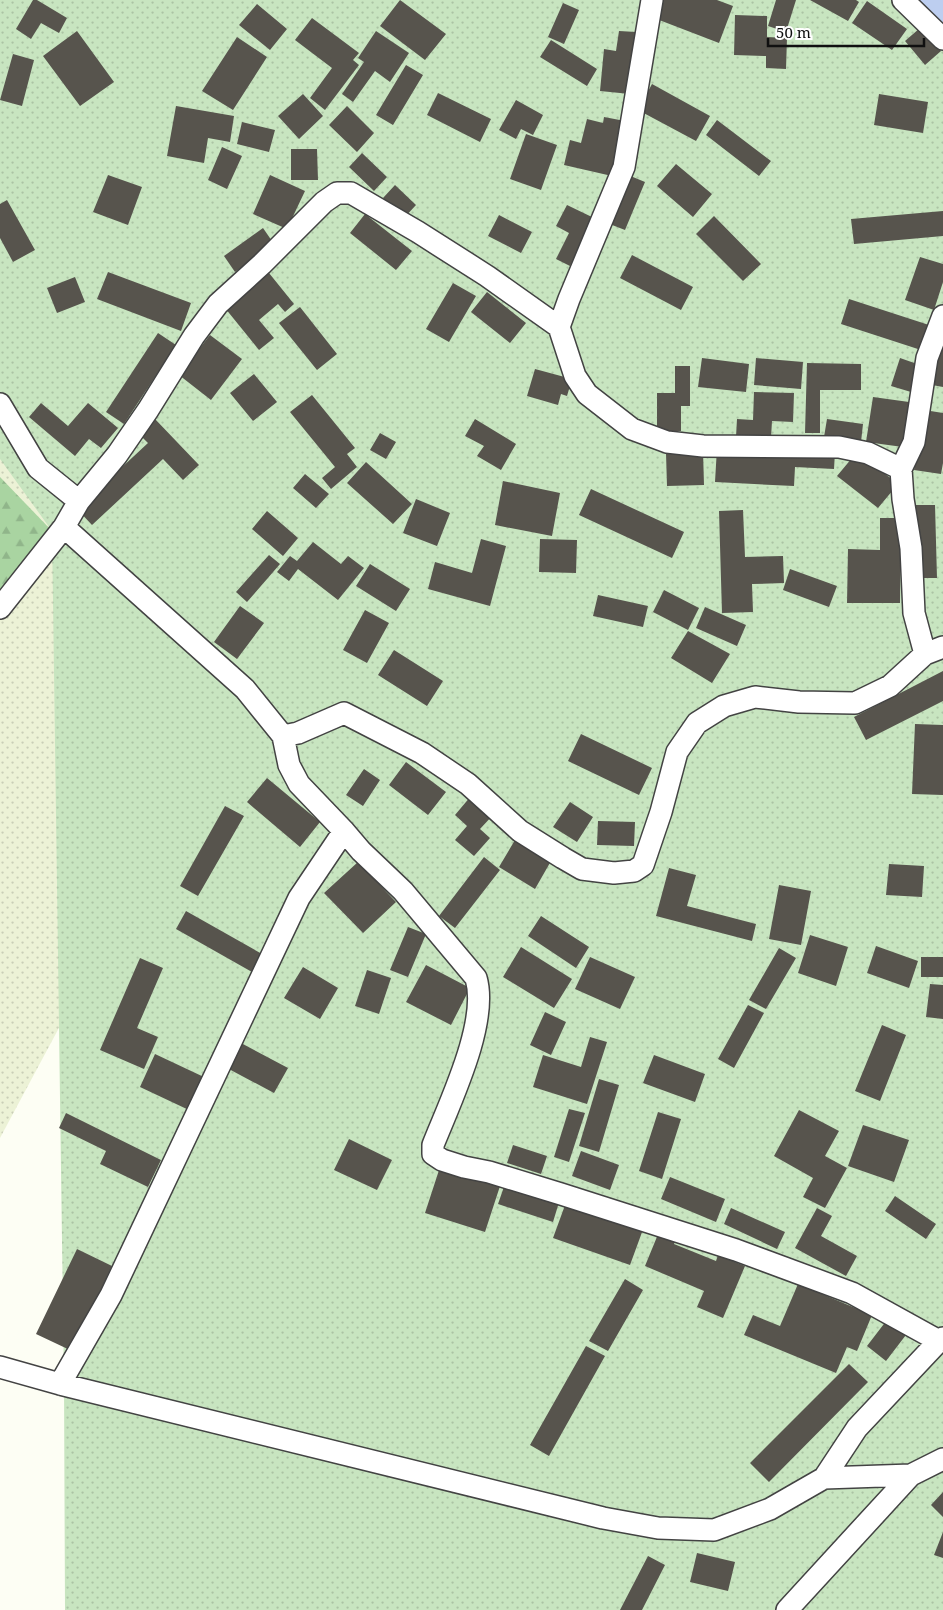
<svg xmlns="http://www.w3.org/2000/svg" width="943" height="1610" viewBox="0 0 943 1610" font-family="'Noto Serif',serif">
<style>
.farmland{fill:url(#farmland-dots)}
.forest{fill:url(#forest-firs)}
.garden{fill:url(#garden-dots)}
.lines{fill:none;stroke-linecap:round;stroke-linejoin:round}
.canal{stroke:#bdcef0;stroke-width:21}
.building{fill:#57544d}
.minor-casing{stroke:#434343;stroke-width:24}
.minor{stroke:#fff;stroke-width:21}
</style>
<defs>
<pattern id="farmland-dots" width="8" height="8" patternUnits="userSpaceOnUse" patternTransform="scale(1.25)"><rect width="8" height="8" fill="#ecf2d6"/><path d="M2 2h.1M6 6h.1" fill="none" stroke="#c9ceb7" stroke-width="1.8" stroke-linecap="round"/></pattern>
<pattern id="forest-firs" width="22" height="20" patternUnits="userSpaceOnUse" patternTransform="scale(1.25)"><rect width="22" height="20" fill="#a9d4a1"/><path d="M5 1l3.5 6h-7zM16 11l3.5 6h-7z" fill="#90b58a"/></pattern>
<pattern id="garden-dots" width="8" height="8" patternUnits="userSpaceOnUse" patternTransform="scale(1.25)"><rect width="8" height="8" fill="#c8e5c0"/><path d="M2 2h.1M6 6h.1" fill="none" stroke="#abc3a4" stroke-width="1.8" stroke-linecap="round"/></pattern>
</defs>
<rect width="100%" height="100%" fill="#fdfef4"/>
<path class="farmland" d="M0 432 226 716 0 1138Z"/>
<path class="forest" d="M0 477 52 531 0 595Z"/>
<path class="garden" d="M0 0H929L943 12V1610H65L64 1382 52 531 0 459Z"/>
<g class="lines">
<path class="canal" d="M929 0 943 12"/>
</g>
<path class="building" d="M33 0H37L67 18 59 33 41 23 31 39 16 29Z
M400 0 446 34 425 60 380 26Z
M660 0H717L733 6 719 43 654 18Z
M776 0H796L786 32 768 26Z
M810 0H856L859 2 848 21Z
M867 1 907 29 892 50 852 23Z
M563 3 579 10 564 44 548 37Z
M257 4 287 29 270 50 239 25Z
M735 15 767 16V37L787 38 786 69 766 68V56L734 55Z
M312 18 359 53 353 60 359 65 325 110 310 98 332 68 295 40Z
M920 28 941 51 925 65 905 41Z
M77 31 114 82 80 106 43 56Z
M376 31 409 53 390 82 375 71 353 102 342 94 364 62 358 58Z
M619 31 636 32 630 94 600 91 604 49 616 51Z
M237 37 267 57 233 110 202 91Z
M551 40 597 69 587 86 540 57Z
M13 54 34 60 22 106 0 100Z
M406 65 423 75 393 125 376 115Z
M652 84 710 116 696 141 638 110Z
M438 93 491 119 480 142 427 115Z
M303 94 323 116 299 139 278 116Z
M879 94 928 102 923 133 874 125Z
M516 100 543 115 533 135 521 129 516 139 499 130Z
M176 106 234 116 230 142 208 138 204 163 167 156Z
M347 106 374 133 357 152 329 125Z
M604 117 625 121 612 176 564 165 570 140 581 143 587 119 603 123Z
M717 120 771 161 759 176 706 135Z
M242 122 275 130 269 152 237 144Z
M526 134 557 145 541 190 510 179Z
M222 147 242 156 227 189 208 180Z
M291 149H317L318 180H291Z
M362 153 387 177 374 191 349 167Z
M676 164 712 194 693 217 657 186Z
M108 175 142 187 128 225 93 212Z
M270 175 305 191 287 229 253 214Z
M628 175 645 182 625 230 607 223Z
M395 185 416 205 404 218 383 198Z
M7 200 35 250 13 262 0 238V204Z
M567 205 594 218 570 266 556 259 569 233 556 226Z
M943 211V236L854 244 851 219Z
M365 214 412 251 396 270 350 233Z
M499 215 532 232 521 253 488 236Z
M714 216 761 264 743 281 696 234Z
M263 228 274 244 235 272 224 256Z
M632 255 693 287 681 310 620 278Z
M920 257 943 264V282L934 310 905 300Z
M108 272 191 303 181 331 97 299Z
M269 273 294 304 285 312 278 304 259 320 274 338 259 350 225 308Z
M75 277 85 302 57 313 47 288Z
M453 283 476 296 449 342 426 329Z
M487 292 526 323 510 343 471 312Z
M849 299 929 325 921 350 841 324Z
M300 307 337 354 317 370 279 323Z
M158 333 176 345 124 424 106 412Z
M210 335 242 359 211 400 179 375Z
M942 335 943 336V387L932 385Z
M702 358 749 364 746 392 698 387Z
M756 358 803 362 801 389 754 385Z
M900 358 920 365 911 392 891 386Z
M807 363 861 364V390H820V433H805Z
M675 366H690V406H681V431H657V393H675Z
M535 369 572 379 567 396 561 394 558 405 527 396Z
M254 374 277 402 253 421 230 393Z
M754 392 794 393 793 422 772 421 771 438 736 437 737 419 753 420Z
M312 395 355 448 347 454 357 467 331 489 322 478 335 467 290 412Z
M873 397 909 402 903 447 866 442Z
M41 403 68 426 88 403 118 428 101 448 89 439 75 456 29 417Z
M924 410 943 413V463L941 474 914 470Z
M155 419 199 465 183 480 163 459 92 525 77 509 148 443 139 434Z
M475 419 516 444 501 470 477 456 484 446 465 436Z
M827 419 863 424 861 442 824 437Z
M380 433 396 442 386 459 370 450Z
M717 448 835 452 834 469 795 467 794 486 715 482Z
M703 451 704 485 667 486 666 453Z
M857 452 898 484 878 508 837 476Z
M366 462 412 504 393 524 347 483Z
M305 474 329 494 316 508 293 488Z
M503 481 560 493 552 536 495 525Z
M591 489 684 532 672 558 579 515Z
M416 499 450 513 437 546 403 533Z
M915 505H935L937 578H917Z
M743 510 745 557 783 556 784 583 752 584 753 612 722 613 719 511Z
M267 511 298 538 283 556 252 529Z
M880 518H901L900 603H847L848 549 880 550Z
M481 539 506 546 490 606 428 589 435 562 472 573Z
M540 539 577 540 576 573 539 572Z
M313 542 341 564 348 556 364 568 338 600 298 569 289 581 277 572 290 556 297 561Z
M269 555 280 564 247 602 236 592Z
M370 564 410 589 396 611 356 586Z
M790 569 837 586 829 607 783 590Z
M664 590 699 608 688 630 653 612Z
M598 595 648 606 643 627 593 616Z
M240 606 264 623 237 659 214 642Z
M705 607 746 625 737 646 696 628Z
M365 610 389 623 367 663 343 650Z
M688 631 730 654 712 683 671 658Z
M394 650 443 681 427 706 378 675Z
M943 671V701L866 740 854 717Z
M915 724 943 725V795L912 794Z
M581 734 652 768 639 795 568 761Z
M406 762 446 792 428 815 389 785Z
M364 769 380 780 363 806 346 795Z
M267 778 320 822 300 847 247 802Z
M471 796 493 815 480 829 490 838 474 856 455 840 467 826 455 815Z
M570 802 593 817 577 842 553 827Z
M225 806 244 816 198 896 180 886Z
M598 821 635 822 634 846 597 845Z
M515 840 551 861 535 889 499 867Z
M484 857 500 870 455 928 439 916Z
M358 862 396 902 363 933 324 893Z
M889 864 924 866 922 897 886 895Z
M669 868 696 875 687 906 756 924 752 941 656 916Z
M779 885 811 891 801 945 769 939Z
M186 911 262 954 252 972 176 929Z
M541 916 589 947 576 968 528 936Z
M408 927 426 934 408 977 390 970Z
M810 935 848 947 836 986 798 973Z
M876 946 918 961 909 988 867 973Z
M521 947 572 979 554 1008 503 977Z
M779 948 796 958 766 1009 749 1000Z
M590 957 635 977 620 1009 575 989Z
M921 957H943V977H921Z
M140 958 163 968 137 1028 158 1037 144 1069 100 1050Z
M426 965 470 988 451 1025 406 1002Z
M303 967 338 988 320 1019 284 998Z
M367 970 391 978 379 1014 355 1006Z
M930 984 943 985V1019L926 1017Z
M748 1005 764 1013 734 1068 718 1059Z
M545 1012 566 1022 551 1055 530 1045Z
M882 1025 906 1035 880 1101 855 1091Z
M590 1037 607 1042 587 1104 533 1087 543 1055 581 1067Z
M241 1043 288 1068 274 1093 227 1068Z
M155 1054 206 1078 191 1111 140 1087Z
M654 1055 705 1074 695 1102 643 1083Z
M599 1079 619 1085 599 1152 579 1146Z
M569 1109 585 1113 569 1162 554 1157Z
M799 1110 839 1131 825 1156 847 1168 825 1208 803 1197 813 1178 774 1156Z
M658 1112 681 1119 662 1179 639 1171Z
M66 1113 161 1160 148 1187 100 1164 106 1151 59 1128Z
M863 1125 909 1140 894 1182 848 1166Z
M349 1139 392 1160 377 1190 334 1170Z
M513 1145 547 1156 541 1174 507 1163Z
M581 1151 619 1165 610 1190 572 1176Z
M441 1164 501 1183 485 1232 425 1213Z
M670 1177 725 1199 716 1222 661 1199Z
M506 1181 560 1199 553 1222 498 1204Z
M895 1196 936 1224 926 1239 885 1211Z
M568 1197 645 1224 630 1265 553 1238Z
M731 1208 785 1232 777 1249 724 1224Z
M817 1208 832 1216 821 1236 857 1256 846 1276 795 1248Z
M661 1227 678 1235 674 1244 716 1261 718 1255 745 1266 723 1318 697 1307 704 1291 645 1266Z
M77 1249 112 1266 72 1351 36 1334Z
M625 1279 643 1290 608 1351 589 1341Z
M798 1284 872 1315 857 1351 847 1347 836 1373 744 1335 753 1315 780 1326Z
M890 1316 909 1331 886 1361 867 1346Z
M586 1346 605 1356 549 1456 530 1445Z
M849 1364 868 1382 769 1482 750 1463Z
M943 1492V1517L931 1505Z
M943 1532V1558L934 1555Z
M697 1553 735 1562 728 1591 690 1582Z
M648 1556 665 1565 642 1610H620Z"/>
<g class="lines">
<g class="minor-casing">
<path id="minor" d="M652 0 624 167 569 299 559 327 575 376 587 394 632 429 667 442 703 446 839 447 868 453 901 469
M903 0 943 39
M943 316 927 358 914 442 901 469 903 499 911 548 914 613 925 654 943 647
M559 327 487 276 418 232 351 193H337L324 202 262 264 218 304 194 336 148 410 117 455 79 501 64 527 245 689 283 736 289 765 299 784 344 831 361 851 403 891 476 978C489 1022 450 1102 433 1145V1154L442 1160 464 1167 489 1172 561 1194 736 1250 852 1293 939 1341 943 1338
M0 404 38 468 79 501
M0 608 64 527
M283 736 298 733 344 713 422 753 468 784 520 831 563 858 582 869 614 873 634 871 643 865 661 812 677 752 697 723 724 706 755 697 799 702 855 703 890 686 925 654
M0 1367 60 1384 603 1518 658 1528 714 1530 770 1509 824 1478 911 1475 943 1459
M60 1384 111 1295 299 898 344 831
M824 1478 857 1428 939 1341
M787 1610 911 1475"/>
</g>
<use href="#minor" class="minor"/>
</g>
<path d="M768 38v8h156v-8" fill="none" stroke="#101010" stroke-width="2.5"/>
<text x="776" y="38" font-size="15" fill="#101010" stroke="#ffffff" stroke-width="4" paint-order="stroke">50 m</text>
</svg>
